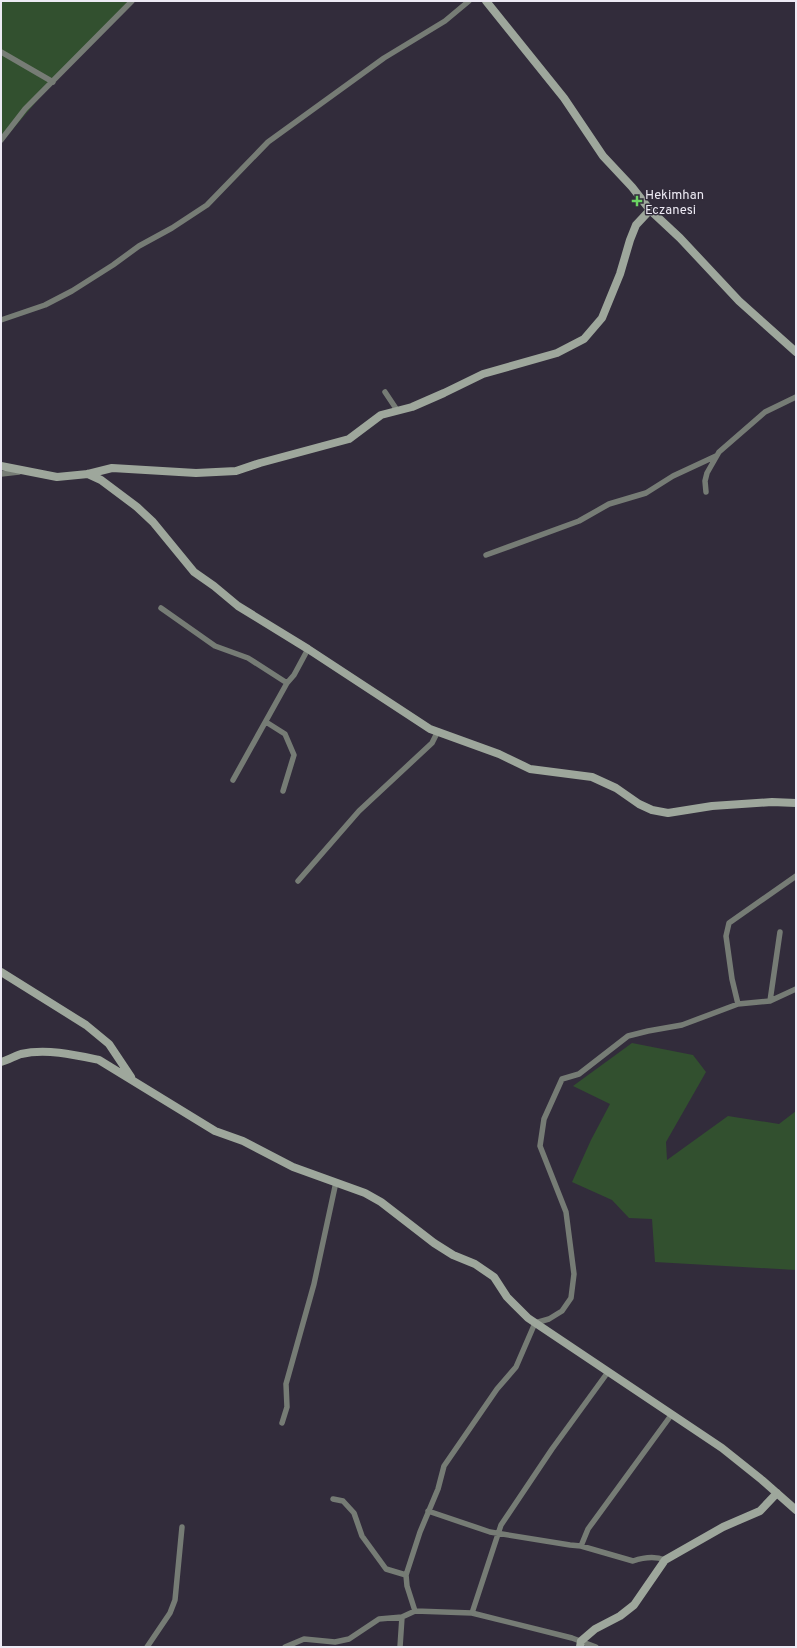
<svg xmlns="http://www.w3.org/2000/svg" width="797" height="1648" viewBox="0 0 797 1648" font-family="Overpass,sans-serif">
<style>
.green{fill:#32502f}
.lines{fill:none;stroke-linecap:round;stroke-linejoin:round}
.street{stroke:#767c75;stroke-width:5.5}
.secondary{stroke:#9ea79c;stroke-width:8}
.poi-dot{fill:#6bd363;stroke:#322c3b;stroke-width:1.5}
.labels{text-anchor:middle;stroke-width:3;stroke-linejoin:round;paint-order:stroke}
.poi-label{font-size:13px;fill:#edeaf4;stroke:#322c3b;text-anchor:start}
</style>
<rect width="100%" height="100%" fill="#322c3b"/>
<path class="green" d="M1 1H134L53 82 1 143Z
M632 1043 693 1055 706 1072 666 1142 667 1160 728 1116 779 1124 796 1111V1270L655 1262 652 1219 629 1218 612 1200 572 1182 591 1140 610 1104 573 1086Z"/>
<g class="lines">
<path class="street" d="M1 52 53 82
M1 140 25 109 132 1
M1 320 45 305 72 291 113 265 139 246 172 228 207 205 268 142 384 58 445 21 469 1
M385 392 397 410
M1 474 19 472
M706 492 705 481 707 473 719 452 765 412 796 397
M486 555 579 521 609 504 646 493 673 476 716 456
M161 608 215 646 248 658 287 683
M266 722 285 734 294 755 283 791
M233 780 287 683 294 675 308 649
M298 881 359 811 432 743 438 731
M770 1001 780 932
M738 1004 770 1001 796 989
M282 1423 287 1407 286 1384 314 1284 336 1182
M333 1499 343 1501 354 1513 362 1536 386 1569 406 1575
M428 1511 490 1532 570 1545 581 1546 633 1561C642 1558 655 1556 665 1560
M581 1546 588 1529 672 1414
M415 1611 407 1586 406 1575 420 1532 438 1489 444 1466 497 1389 516 1367 535 1323 549 1319 562 1311 571 1298 574 1274 566 1212 540 1146 544 1119 562 1079 579 1074 628 1036 648 1031 682 1025 738 1004 732 979 726 936 729 923 796 876
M472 1613 501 1525 552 1449 608 1372
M147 1647 170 1613 175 1600 182 1527
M285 1647 304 1639 335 1642 349 1639 379 1619 402 1617 415 1611 472 1613 572 1638 596 1647
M400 1647 402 1617"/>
<path class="secondary" d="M486 1 564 98 603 156 632 187 650 210 680 238 739 301 796 352
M1 466 57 477 88 474 112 468 196 473 236 471 260 463 349 439 381 415 412 407 444 393 483 374 557 353 584 339 602 318 620 274 630 240 636 225 650 210
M88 474 101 480 137 507 153 522 194 572 214 586 238 606 308 649 430 729 499 754 530 769 592 777 616 788 639 804 652 810 668 813 712 806 772 802 796 803
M1 972 86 1025 109 1044 131 1077
M1 1062C8 1060 15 1056 21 1054 46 1048 76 1055 99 1060L215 1131 243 1141 293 1167 365 1193 381 1202 434 1243 453 1255 475 1264 494 1277 507 1297 528 1318 722 1448 762 1480 796 1510
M580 1647 581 1641 595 1629 620 1616 634 1605 665 1560 723 1527 760 1511 777 1493"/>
</g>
<path class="poi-dot" d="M635 195h4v4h4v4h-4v4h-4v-4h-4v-4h4z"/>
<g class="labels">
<g class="poi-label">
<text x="645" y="199">Hekimhan<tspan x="645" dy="15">Eczanesi</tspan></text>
</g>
</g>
<rect width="797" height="1648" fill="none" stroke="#edeaf4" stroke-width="4"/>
</svg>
